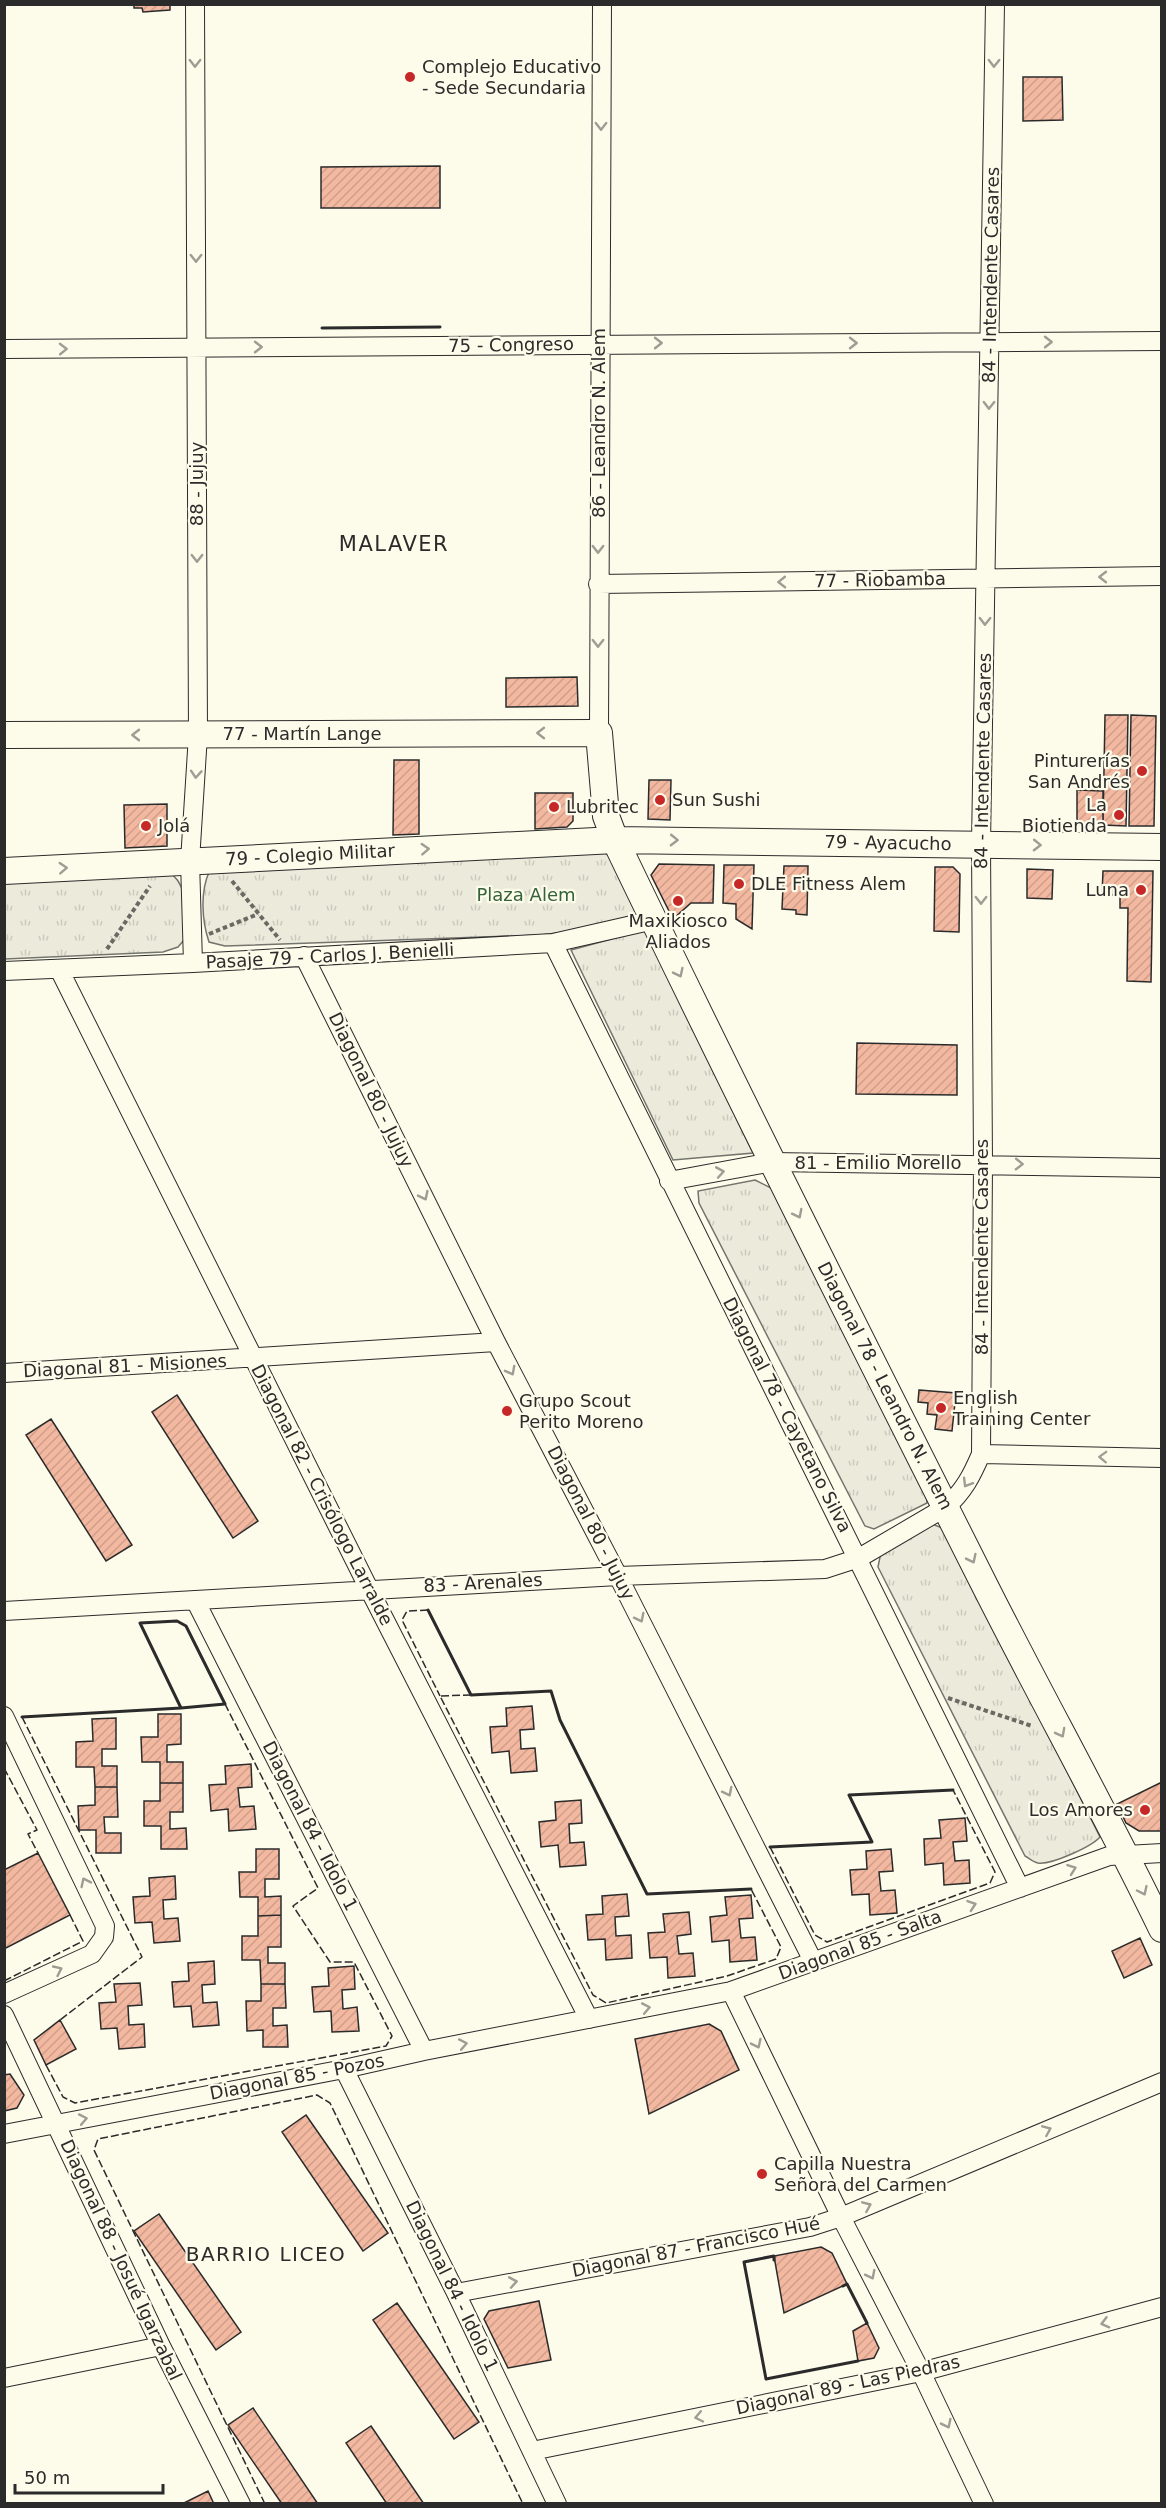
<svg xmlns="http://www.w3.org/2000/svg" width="1166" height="2508" viewBox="0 0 1166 2508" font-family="'DejaVu Sans',sans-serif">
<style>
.park{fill:url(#park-tufts);stroke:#74746e;stroke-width:1.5}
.building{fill:url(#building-hatch);stroke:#2b2b2b;stroke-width:1.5}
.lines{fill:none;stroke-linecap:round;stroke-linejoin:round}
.street-casing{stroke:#2b2b2b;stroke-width:20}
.secondary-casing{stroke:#2b2b2b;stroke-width:28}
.path{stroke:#6a6964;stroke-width:4;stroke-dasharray:4.5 3;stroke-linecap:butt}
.street{stroke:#fdfbea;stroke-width:18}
.secondary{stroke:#fdfbea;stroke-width:26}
.fence{stroke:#2b2b2b;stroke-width:1.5;stroke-dasharray:8 3;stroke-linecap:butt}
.wall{stroke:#2b2b2b;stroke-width:3}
.oneway{stroke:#9e9d94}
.poi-dot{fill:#c62828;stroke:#fdfbea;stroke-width:2}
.labels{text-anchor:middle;stroke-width:4.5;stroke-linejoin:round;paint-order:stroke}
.poi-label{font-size:18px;fill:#2b2b2b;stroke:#fdfbea;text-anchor:start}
.street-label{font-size:18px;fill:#2b2b2b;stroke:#fdfbea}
.park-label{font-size:18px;fill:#34623c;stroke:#fdfbea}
.neighbourhood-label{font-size:20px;letter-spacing:1.5px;fill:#2b2b2b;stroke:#fdfbea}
.quarter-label{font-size:21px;letter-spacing:1.5px;fill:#2b2b2b;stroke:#fdfbea}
</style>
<defs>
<pattern id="park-tufts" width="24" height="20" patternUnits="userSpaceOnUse" patternTransform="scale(1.5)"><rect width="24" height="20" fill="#ecebdb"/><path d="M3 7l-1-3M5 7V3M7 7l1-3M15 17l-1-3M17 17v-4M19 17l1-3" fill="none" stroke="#cbcabc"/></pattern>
<pattern id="building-hatch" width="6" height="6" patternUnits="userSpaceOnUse" patternTransform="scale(1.5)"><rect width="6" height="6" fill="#f2b8a0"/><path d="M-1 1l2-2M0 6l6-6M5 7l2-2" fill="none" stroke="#d09e8a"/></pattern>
</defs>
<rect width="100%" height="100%" fill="#fdfbea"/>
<path class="park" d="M601 851 612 857 638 909 632 916 572 931 541 935 225 946 209 942C202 921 200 893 209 872Z
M167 871C191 884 184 915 184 940L178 947 163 952 5 959 4 878Z
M645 930 753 1153 673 1160 571 950Z
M755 1180 771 1188 926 1492 927 1503 874 1529 865 1526 699 1203 698 1191Z
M932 1524 945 1529 1100 1837C1091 1847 1051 1865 1038 1863 1033 1862 1029 1858 1025 1856L878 1567 881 1552Z"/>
<path class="building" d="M134 4H170V10L143 12 142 8H134Z
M1023 77H1062L1063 120 1023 121Z
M440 166V208H321V167Z
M577 677 578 706 506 707V678Z
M1105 715H1128L1126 826 1103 825Z
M1131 715 1156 716 1154 826H1129Z
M394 760H419V834L393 835Z
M649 780H671L670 820 648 819Z
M1077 790 1103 791V825H1077Z
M535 793H573V821L567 827 535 829Z
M167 804V846L125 848 124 805Z
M659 864 714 865 713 903H691L673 919 651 875Z
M724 865H754L752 929 736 919V904L723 903Z
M784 866H808L807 915 796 914V910L782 909Z
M935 867H953L960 874 959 932 934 931Z
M1027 869 1053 870 1052 899 1027 898Z
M1103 871H1153L1151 982 1127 981 1128 908H1120V895H1102Z
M857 1043 957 1045V1095L856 1094Z
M919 1390 956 1393 952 1431 935 1429 937 1415 927 1414 928 1403 918 1402Z
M177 1395 258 1521 233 1538 152 1412Z
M51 1419 132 1545 106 1561 26 1435Z
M532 1706 534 1729 520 1730 521 1749 535 1748 537 1771 511 1773 509 1751 492 1753 490 1727 507 1726 506 1708Z
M158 1714H181V1744L167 1745V1762H183V1783H160V1762H142L141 1737H158Z
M116 1718V1749H102V1766H117V1787H95L94 1767H76V1742L93 1741 92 1719Z
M251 1764 252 1787 238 1788 240 1807 254 1806 256 1829 229 1831 228 1809 211 1811 209 1785 226 1784 225 1766Z
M1162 1782V1831H1139L1126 1823 1117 1804Z
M160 1783H183V1812H170V1829L186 1828 187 1849H161V1826H144V1801H160Z
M95 1787H117L118 1817H104L105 1833H121V1853H96V1830H79L78 1806 95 1805Z
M581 1800 582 1823 569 1824 570 1843 584 1842 586 1865 560 1867 558 1845 541 1847 539 1822 556 1820 555 1802Z
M965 1818 967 1841 953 1842 955 1861 969 1860 970 1883 944 1885 943 1863 925 1865 924 1839 941 1838 939 1820Z
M256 1849H279V1879H265V1897L281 1896V1915L258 1916V1897H240L239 1872H256Z
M891 1849 893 1871 879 1872 881 1891 895 1890 897 1913 870 1915 869 1894 852 1895 850 1870 867 1869 866 1851Z
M38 1853 70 1915 4 1949V1870Z
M175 1876 176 1899 163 1900 164 1919 178 1918 180 1941 154 1943 152 1922 135 1923 133 1897 150 1896 149 1878Z
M627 1894 629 1916 615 1917 616 1936 631 1935 632 1958 606 1960 605 1939 588 1940 586 1915 603 1914 602 1896Z
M751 1895 753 1918 739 1919 741 1938 755 1937 757 1960 730 1962 729 1940 712 1942 710 1917 727 1915 725 1897Z
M689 1912 691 1934 677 1936 679 1954 693 1953 695 1976 668 1978 667 1957 650 1958 648 1933 665 1932 663 1914Z
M281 1915V1947H268V1963H285V1984H261L260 1960H242V1936H258V1916Z
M1140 1938 1152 1965 1124 1978 1112 1951Z
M214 1961 215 1984 202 1985 203 2003 217 2002 219 2025 193 2027 191 2006 174 2007 172 1982 189 1981 188 1963Z
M354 1966 355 1989 342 1990 343 2009 357 2007 359 2031 332 2032 331 2011 314 2012 312 1987 329 1986 328 1968Z
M140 1983 142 2005 128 2006 129 2025 144 2024 145 2047 119 2049 117 2028 101 2029 99 2003 116 2002 114 1984Z
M261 1984H285L286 2008H273V2026L287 2025 288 2047H263V2030L247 2031 246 2001H261Z
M60 2020 76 2049 46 2065 34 2040Z
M709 2024 721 2031 739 2070 649 2114 635 2039Z
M10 2074 24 2095 17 2108 4 2111V2075Z
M306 2115 388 2233 363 2251 282 2132Z
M159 2214 241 2332 216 2350 134 2231Z
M821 2247 832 2253 847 2284 784 2313 774 2256Z
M539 2301 551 2360 508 2368 484 2319 489 2311Z
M397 2303 479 2422 454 2439 373 2320Z
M867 2323 879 2348 874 2358 858 2361 853 2331Z
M253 2408 318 2504H282L228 2425Z
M371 2426 424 2504H387L346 2443Z
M208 2491 214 2504H182Z"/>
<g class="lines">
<g class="street-casing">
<path id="street" d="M4 349 1162 341
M598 584 1162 576
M599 733 602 4
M553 943C707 1259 867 1572 1020 1888
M304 956 496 1342 618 1576 813 1961
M193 963 190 861 198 735 195 4
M59 969 369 1589 589 2019
M4 971 193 963 553 943 654 920
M669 1181 772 1162 1162 1168
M4 1373 496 1342
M981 1454 1162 1458
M195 1600 424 2051
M4 1611 618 1576 825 1569 859 1558 946 1507C964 1491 972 1475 981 1454L983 1164 981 844 995 4
M4 1716 105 1926 104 1937 92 1954 4 1994
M731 1991 841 2217 921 2372 984 2504
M4 2015 161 2346 241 2504
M344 2069 456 2293 557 2504
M4 2134 344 2069 424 2051 731 1991 1109 1856 1162 1853
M456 2293 810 2227 841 2217 1162 2082
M4 2378 161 2346
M532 2451 921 2372 1162 2307"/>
</g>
<g class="secondary-casing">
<path id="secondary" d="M4 735 599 733 606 816 615 840C735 1090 860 1338 985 1586 1043 1701 1106 1813 1162 1929
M4 871 615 840 1162 847"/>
</g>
<path class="path" d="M232 881 280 940
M209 934 258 914
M107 949 150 886
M948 1698 1032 1726"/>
<use href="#street" class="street"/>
<use href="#secondary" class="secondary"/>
<path class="fence" d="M428 1610 407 1611 402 1620 440 1696
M471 1695 440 1696 593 1995 606 2003 727 1976 776 1959 781 1947 751 1889
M22 1717 142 1957 60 2020
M4 1768 37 1830 28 1834 38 1853
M770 1847 815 1935 827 1942 990 1883 995 1872 953 1790
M4 1981 83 1941 70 1915
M46 2065 63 2097 75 2103 386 2046 392 2036 354 1962H330L293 1906 318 1888 225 1704
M265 2504 94 2150 98 2139 317 2095 330 2103 523 2504"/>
<path class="wall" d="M322 328 440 327
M428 1610 471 1695 551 1691 560 1720 647 1894 751 1889
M177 1621 186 1626 225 1704 181 1708 140 1623Z
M22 1717 181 1708
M770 1847 872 1842 849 1795 953 1790
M774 2260V2256L744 2262 766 2379 858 2361
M843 2286 847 2284 867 2323"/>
</g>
<defs><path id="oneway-chevron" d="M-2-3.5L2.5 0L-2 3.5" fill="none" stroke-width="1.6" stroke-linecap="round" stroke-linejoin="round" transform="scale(1.5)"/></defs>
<g class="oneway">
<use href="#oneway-chevron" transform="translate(195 63) rotate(90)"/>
<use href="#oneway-chevron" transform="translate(994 63) rotate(91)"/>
<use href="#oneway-chevron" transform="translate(601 126) rotate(90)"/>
<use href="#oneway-chevron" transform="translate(196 258) rotate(90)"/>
<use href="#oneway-chevron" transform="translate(1048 342)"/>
<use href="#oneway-chevron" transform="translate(658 343)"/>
<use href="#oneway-chevron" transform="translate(853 343)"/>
<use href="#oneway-chevron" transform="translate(258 347)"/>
<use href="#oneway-chevron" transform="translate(63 349) rotate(-1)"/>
<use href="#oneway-chevron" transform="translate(989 405) rotate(91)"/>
<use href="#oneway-chevron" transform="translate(598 549) rotate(90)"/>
<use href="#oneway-chevron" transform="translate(197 558) rotate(90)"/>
<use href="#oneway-chevron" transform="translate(1103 577) rotate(180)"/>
<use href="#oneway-chevron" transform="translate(782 582) rotate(179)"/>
<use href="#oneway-chevron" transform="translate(985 621) rotate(91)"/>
<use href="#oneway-chevron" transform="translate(598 643) rotate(90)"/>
<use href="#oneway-chevron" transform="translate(541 733) rotate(180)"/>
<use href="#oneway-chevron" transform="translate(136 735) rotate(180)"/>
<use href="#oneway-chevron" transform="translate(196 774) rotate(94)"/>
<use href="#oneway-chevron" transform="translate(674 840) rotate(1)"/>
<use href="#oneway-chevron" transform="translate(1037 845) rotate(1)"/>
<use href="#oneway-chevron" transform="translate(425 849) rotate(-3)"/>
<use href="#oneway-chevron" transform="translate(63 868) rotate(-3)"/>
<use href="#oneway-chevron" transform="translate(981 900) rotate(90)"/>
<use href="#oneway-chevron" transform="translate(679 973) rotate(64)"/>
<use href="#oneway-chevron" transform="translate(1019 1164) rotate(1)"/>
<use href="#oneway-chevron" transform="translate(720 1172) rotate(-10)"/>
<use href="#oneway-chevron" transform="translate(424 1196) rotate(64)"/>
<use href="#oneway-chevron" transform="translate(798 1214) rotate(63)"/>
<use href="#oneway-chevron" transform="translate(511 1371) rotate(62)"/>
<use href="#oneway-chevron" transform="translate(1103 1457) rotate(-178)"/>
<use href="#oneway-chevron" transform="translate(967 1483) rotate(121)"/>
<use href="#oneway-chevron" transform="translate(972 1559) rotate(64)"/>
<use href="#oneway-chevron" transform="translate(640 1618) rotate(63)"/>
<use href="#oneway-chevron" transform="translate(1061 1733) rotate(62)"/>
<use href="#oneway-chevron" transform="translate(728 1792) rotate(63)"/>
<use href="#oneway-chevron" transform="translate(1072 1869) rotate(-20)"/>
<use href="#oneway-chevron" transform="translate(85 1882) rotate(-116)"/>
<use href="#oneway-chevron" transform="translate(1143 1891) rotate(65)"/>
<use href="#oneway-chevron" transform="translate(972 1905) rotate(-19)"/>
<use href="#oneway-chevron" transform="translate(58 1970) rotate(-25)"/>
<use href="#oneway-chevron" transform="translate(646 2008) rotate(-11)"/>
<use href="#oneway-chevron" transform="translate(463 2044) rotate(-11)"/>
<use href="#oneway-chevron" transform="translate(757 2044) rotate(64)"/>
<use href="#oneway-chevron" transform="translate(83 2119) rotate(-11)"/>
<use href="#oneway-chevron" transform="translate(1047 2130) rotate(-23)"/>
<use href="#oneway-chevron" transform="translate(867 2206) rotate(-23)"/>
<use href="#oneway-chevron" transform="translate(871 2275) rotate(63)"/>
<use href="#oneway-chevron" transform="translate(513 2282) rotate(-10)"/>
<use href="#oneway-chevron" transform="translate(1105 2323) rotate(165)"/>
<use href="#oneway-chevron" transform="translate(699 2417) rotate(168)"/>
<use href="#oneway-chevron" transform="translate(947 2424) rotate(64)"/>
</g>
<g class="poi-dot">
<circle cx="410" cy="77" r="6"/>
<circle cx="1142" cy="771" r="6"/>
<circle cx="660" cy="800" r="6"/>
<circle cx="554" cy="807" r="6"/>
<circle cx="1119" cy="815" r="6"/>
<circle cx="146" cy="826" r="6"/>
<circle cx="739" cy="884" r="6"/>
<circle cx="1141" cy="890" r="6"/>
<circle cx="678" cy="901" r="6"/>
<circle cx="941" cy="1408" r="6"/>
<circle cx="507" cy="1411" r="6"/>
<circle cx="1145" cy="1810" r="6"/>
<circle cx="762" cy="2174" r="6"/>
</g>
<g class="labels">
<g class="poi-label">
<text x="422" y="73">Complejo Educativo<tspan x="422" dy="21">- Sede Secundaria</tspan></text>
<text x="1130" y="767" text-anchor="end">Pinturerías<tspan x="1130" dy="21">San Andrés</tspan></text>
<text x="672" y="806">Sun Sushi</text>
<text x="1107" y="811" text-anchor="end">La<tspan x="1107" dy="21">Biotienda</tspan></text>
<text x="566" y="813">Lubritec</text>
<text x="158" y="832">Jolá</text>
<text x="751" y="890">DLE Fitness Alem</text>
<text x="1129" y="896" text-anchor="end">Luna</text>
<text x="678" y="927" text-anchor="middle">Maxikiosco<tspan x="678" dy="21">Aliados</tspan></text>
<text x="953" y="1404">English<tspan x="953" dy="21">Training Center</tspan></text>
<text x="519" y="1407">Grupo Scout<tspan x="519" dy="21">Perito Moreno</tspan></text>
<text x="1133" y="1816" text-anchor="end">Los Amores</text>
<text x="774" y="2170">Capilla Nuestra<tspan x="774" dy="21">Señora del Carmen</tspan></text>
</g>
<g class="street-label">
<text transform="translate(991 275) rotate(-89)" y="6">84 - Intendente Casares</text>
<text transform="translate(511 345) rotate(-1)" y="6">75 - Congreso</text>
<text transform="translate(599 423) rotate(-90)" y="6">86 - Leandro N. Alem</text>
<text transform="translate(197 484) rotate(-90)" y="6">88 - Jujuy</text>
<text transform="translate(880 580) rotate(-1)" y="6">77 - Riobamba</text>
<text x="302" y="740">77 - Martín Lange</text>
<text transform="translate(983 761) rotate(-89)" y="6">84 - Intendente Casares</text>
<text transform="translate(888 843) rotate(1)" y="6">79 - Ayacucho</text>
<text transform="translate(310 855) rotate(-3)" y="6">79 - Colegio Militar</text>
<text transform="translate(330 956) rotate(-3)" y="6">Pasaje 79 - Carlos J. Benielli</text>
<text transform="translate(371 1090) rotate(64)" y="6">Diagonal 80 - Jujuy</text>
<text x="878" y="1169">81 - Emilio Morello</text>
<text transform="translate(982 1247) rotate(-90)" y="6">84 - Intendente Casares</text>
<text transform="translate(125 1366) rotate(-3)" y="6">Diagonal 81 - Misiones</text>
<text transform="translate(885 1386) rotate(63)" y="6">Diagonal 78 - Leandro N. Alem</text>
<text transform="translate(787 1415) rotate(63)" y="6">Diagonal 78 - Cayetano Silva</text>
<text transform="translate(322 1495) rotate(63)" y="6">Diagonal 82 - Crisólogo Larralde</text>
<text transform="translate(591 1523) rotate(63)" y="6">Diagonal 80 - Jujuy</text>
<text transform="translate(483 1583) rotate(-3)" y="6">83 - Arenales</text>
<text transform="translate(310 1826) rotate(63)" y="6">Diagonal 84 - Idolo 1</text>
<text transform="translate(860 1945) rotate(-20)" y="6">Diagonal 85 - Salta</text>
<text transform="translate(297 2077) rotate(-11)" y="6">Diagonal 85 - Pozos</text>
<text transform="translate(696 2247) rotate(-11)" y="6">Diagonal 87 - Francisco Hué</text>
<text transform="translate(121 2260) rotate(65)" y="6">Diagonal 88 - Josué Igarzabal</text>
<text transform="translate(452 2286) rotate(64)" y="6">Diagonal 84 - Idolo 1</text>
<text transform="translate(848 2385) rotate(-12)" y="6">Diagonal 89 - Las Piedras</text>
</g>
<g class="park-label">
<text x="526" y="901">Plaza Alem</text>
</g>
<g class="neighbourhood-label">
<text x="266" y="2261">BARRIO LICEO</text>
</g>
<g class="quarter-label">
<text x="394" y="551">MALAVER</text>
</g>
</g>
<rect width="1166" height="2508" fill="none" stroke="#2b2b2b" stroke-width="12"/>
<path d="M15 2484v9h148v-9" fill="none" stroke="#2b2b2b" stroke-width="3"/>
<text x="24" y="2484" font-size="18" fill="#2b2b2b" stroke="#fdfbea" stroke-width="4.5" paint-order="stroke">50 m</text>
</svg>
